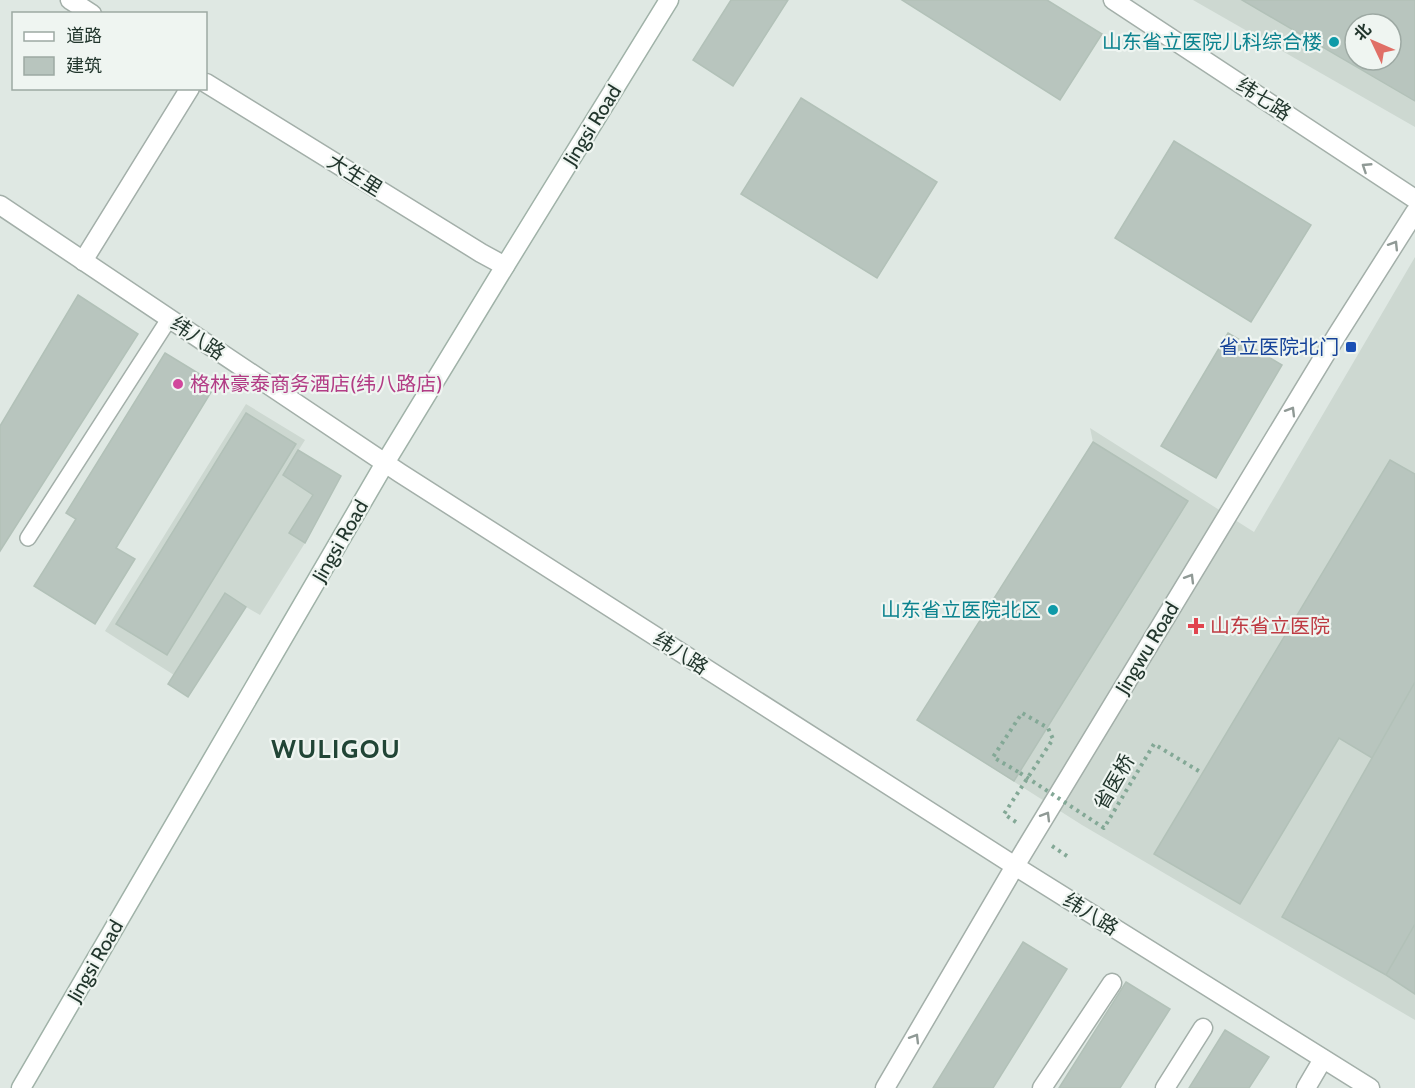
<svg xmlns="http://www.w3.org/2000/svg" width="1415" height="1088" viewBox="0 0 1415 1088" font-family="Cabin,'Noto Sans SC',sans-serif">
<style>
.built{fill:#cdd8d1;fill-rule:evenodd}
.building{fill:#b8c5be;stroke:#b2c1b8;stroke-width:1.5;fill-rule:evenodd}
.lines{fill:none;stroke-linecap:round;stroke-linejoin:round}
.service-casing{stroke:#a3afa9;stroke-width:18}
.minor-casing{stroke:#a3afa9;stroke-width:21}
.tertiary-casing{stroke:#a3afa9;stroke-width:21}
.secondary-casing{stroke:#a0b2a8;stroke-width:21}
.path{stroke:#83a896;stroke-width:4;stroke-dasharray:3 4.5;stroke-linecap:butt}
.service{stroke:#fff;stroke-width:15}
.minor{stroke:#fff;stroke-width:18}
.tertiary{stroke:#fff;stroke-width:18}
.secondary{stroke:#fff;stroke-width:18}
.path-bridge{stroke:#83a896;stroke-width:4;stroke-dasharray:3 4.5;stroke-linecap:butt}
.oneway{stroke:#909a96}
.culture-dot{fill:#0f9aa8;stroke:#eff5f1;stroke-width:2}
.transit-dot{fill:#1a4fb4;stroke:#eff5f1;stroke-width:2}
.hotel-dot{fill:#d1479c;stroke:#eff5f1;stroke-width:2}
.health-dot{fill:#e0444e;stroke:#eff5f1;stroke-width:2}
.labels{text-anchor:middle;stroke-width:4.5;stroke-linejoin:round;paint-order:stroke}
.culture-label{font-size:20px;fill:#0d838f;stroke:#eff5f1;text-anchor:end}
.street-label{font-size:20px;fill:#22362d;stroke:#eff5f1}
.transit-label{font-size:20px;fill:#164399;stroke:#eff5f1;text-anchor:end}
.hotel-label{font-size:20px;fill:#b23c85;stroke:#eff5f1;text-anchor:start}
.health-label{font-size:20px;fill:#be3a42;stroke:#eff5f1;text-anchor:start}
.district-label{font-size:26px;font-weight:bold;letter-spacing:1.5px;fill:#214536;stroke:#eff5f1}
</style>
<rect width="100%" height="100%" fill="#dfe8e3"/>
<path class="built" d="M1193 0H1415V127ZM1355 24H1391V60H1355Z
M1415 257V1020L1082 825 917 720 1093 442 1090 428 1254 532Z
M246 404 305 440 283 475 313 495 289 533 305 543 260 615 224 594 174 675 105 631Z"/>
<path class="building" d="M731 0H788L733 86 693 60Z
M902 0H1047L1102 34 1060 100Z
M1242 0H1415V101ZM1355 24H1391V60H1355Z
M801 98 937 182 877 278 741 194Z
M1174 141 1311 225 1251 322 1115 238Z
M78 295 138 334 0 551V426Z
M1228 333 1282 365 1216 478 1161 446Z
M165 353 216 384 116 548 135 559 95 624 34 586 76 519 66 513Z
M246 413 296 444 167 655 116 624Z
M1093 442 1188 501 1014 781 917 720Z
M298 450 341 476 305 543 289 533 313 495 283 475Z
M1390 460 1415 474V682L1372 758 1339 738 1240 904 1154 854Z
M225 593 246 607 188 697 168 684Z
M1415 682V924L1386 975 1282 917Z
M1415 924V994L1386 975Z
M1023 942 1067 969 993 1088H933Z
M1126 982 1170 1009 1120 1088H1059Z
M1225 1030 1269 1057 1249 1088H1189Z"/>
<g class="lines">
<g class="service-casing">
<path id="service" d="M28 538 169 319"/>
</g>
<g class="minor-casing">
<path id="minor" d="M70 0 92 14
M206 83 481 253 505 266
M83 261 190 88
M1042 1088 1112 983
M1165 1088 1203 1028
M1306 1088 1323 1059"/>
</g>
<g class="tertiary-casing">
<path id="tertiary" d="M1113 0 1415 199
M0 205 400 473 1015 866 1370 1088
M885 1088 1015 866 1337 335 1415 212"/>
</g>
<g class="secondary-casing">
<path id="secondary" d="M21 1088 385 463 505 266 669 0"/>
</g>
<path class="path" d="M1016 822 1004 814 1053 739 1048 728 1022 713 993 757 1020 773
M1052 846 1067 856"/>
<use href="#service" class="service"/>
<use href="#minor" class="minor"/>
<use href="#tertiary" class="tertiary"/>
<use href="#secondary" class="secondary"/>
<path class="path-bridge" d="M1020 773 1104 828 1154 744 1202 773"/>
</g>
<defs><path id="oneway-chevron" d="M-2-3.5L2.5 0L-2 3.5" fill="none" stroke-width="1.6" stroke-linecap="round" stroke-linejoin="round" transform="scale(1.5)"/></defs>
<g class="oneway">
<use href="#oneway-chevron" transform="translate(1366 167) rotate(-147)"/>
<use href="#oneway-chevron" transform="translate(1394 245) rotate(-58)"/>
<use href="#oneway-chevron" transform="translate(1291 411) rotate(-59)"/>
<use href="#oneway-chevron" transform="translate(1190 578) rotate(-59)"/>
<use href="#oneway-chevron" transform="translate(1046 816) rotate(-59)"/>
<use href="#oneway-chevron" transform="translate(915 1038) rotate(-59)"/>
</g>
<g class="culture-dot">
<circle cx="1334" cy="42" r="6"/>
<circle cx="1053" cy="610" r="6"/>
</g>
<rect class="transit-dot" x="1345" y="341" width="12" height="12" rx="3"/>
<circle class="hotel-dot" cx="178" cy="384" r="6"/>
<path class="health-dot" d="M1193 617h6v6h6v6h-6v6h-6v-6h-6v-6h6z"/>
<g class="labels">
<g class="culture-label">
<text x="1322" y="49">山东省立医院儿科综合楼</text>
<text x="1041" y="617">山东省立医院北区</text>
</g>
<g class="street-label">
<text transform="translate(1264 99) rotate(33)" y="7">纬七路</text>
<text transform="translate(592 125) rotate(-58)" y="7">Jingsi Road</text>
<text transform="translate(355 175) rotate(32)" y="7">大生里</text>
<text transform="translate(198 338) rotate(34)" y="7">纬八路</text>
<text transform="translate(340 541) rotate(-60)" y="7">Jingsi Road</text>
<text transform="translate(1147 648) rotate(-59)" y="7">Jingwu Road</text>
<text transform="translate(681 653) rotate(33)" y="7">纬八路</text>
<text transform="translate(1114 782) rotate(-60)" y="7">省医桥</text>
<text transform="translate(1091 914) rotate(32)" y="7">纬八路</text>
<text transform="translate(95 961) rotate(-60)" y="7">Jingsi Road</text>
</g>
<g class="transit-label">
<text x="1339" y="354">省立医院北门</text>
</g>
<g class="hotel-label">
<text x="190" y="391">格林豪泰商务酒店(纬八路店)</text>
</g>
<g class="health-label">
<text x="1210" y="633">山东省立医院</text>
</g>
<g class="district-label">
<text x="336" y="758">WULIGOU</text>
</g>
</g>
<rect x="12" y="12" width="195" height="78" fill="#eff5f1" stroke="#9da9a3" stroke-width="1.5"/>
<rect x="24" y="32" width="30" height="9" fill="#ffffff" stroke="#9da9a3" stroke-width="1.5"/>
<text x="66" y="42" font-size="18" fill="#22362d">道路</text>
<rect x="24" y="57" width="30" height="18" fill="#b8c5be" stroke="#9da9a3" stroke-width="1.5"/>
<text x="66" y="72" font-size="18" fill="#22362d">建筑</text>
<g transform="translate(1373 42) rotate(314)"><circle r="28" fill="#eff5f1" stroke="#9da9a3" stroke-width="1.5"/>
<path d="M0-4.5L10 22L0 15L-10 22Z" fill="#e06f66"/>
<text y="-9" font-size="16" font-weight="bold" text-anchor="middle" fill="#22362d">北</text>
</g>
</svg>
